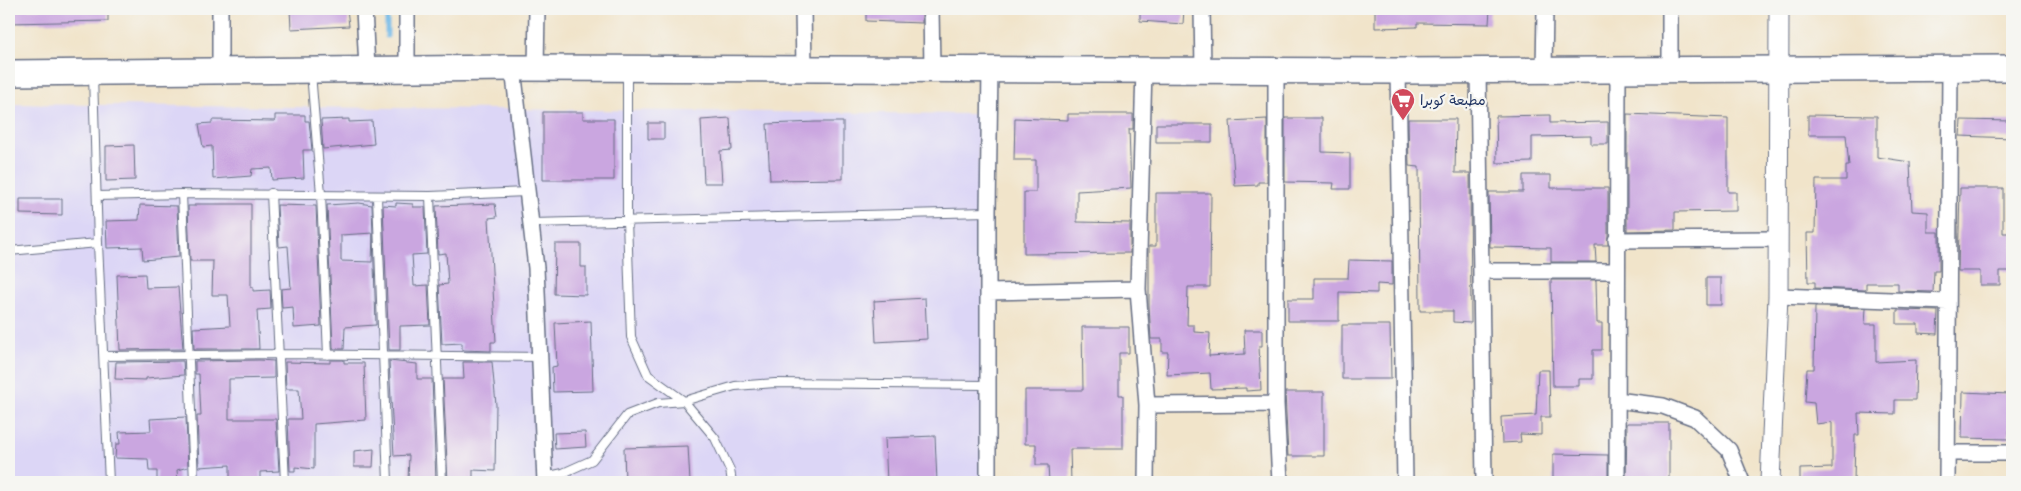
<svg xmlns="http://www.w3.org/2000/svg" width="2021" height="491" viewBox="0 0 2021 491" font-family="Sriracha,'Playpen Sans Arabic',sans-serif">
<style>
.built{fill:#dcd6f6}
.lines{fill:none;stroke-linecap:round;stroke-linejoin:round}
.stream{stroke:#6eb8e7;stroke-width:5}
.building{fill:#caa6e0;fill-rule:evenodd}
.service-casing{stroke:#666e84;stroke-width:10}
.minor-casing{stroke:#666e84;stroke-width:18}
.tertiary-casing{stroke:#666e84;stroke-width:21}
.trunk-casing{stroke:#666e84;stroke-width:28}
.service{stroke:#fff;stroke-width:8}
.minor{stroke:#fff;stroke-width:15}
.tertiary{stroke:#fff;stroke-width:19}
.trunk{stroke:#fff;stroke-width:25}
.labels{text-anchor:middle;stroke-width:4.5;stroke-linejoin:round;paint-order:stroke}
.poi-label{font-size:14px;fill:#1b2f5e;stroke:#f6f6f2;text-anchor:start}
</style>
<rect width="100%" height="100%" fill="#f6f6f2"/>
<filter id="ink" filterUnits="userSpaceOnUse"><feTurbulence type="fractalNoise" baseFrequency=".02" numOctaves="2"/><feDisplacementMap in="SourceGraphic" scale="10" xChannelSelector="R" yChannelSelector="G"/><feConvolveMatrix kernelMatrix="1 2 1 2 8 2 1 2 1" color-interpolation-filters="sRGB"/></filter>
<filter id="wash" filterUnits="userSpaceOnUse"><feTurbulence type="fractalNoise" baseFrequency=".0096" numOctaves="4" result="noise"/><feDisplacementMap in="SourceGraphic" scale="20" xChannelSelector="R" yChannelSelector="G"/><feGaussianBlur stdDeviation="1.12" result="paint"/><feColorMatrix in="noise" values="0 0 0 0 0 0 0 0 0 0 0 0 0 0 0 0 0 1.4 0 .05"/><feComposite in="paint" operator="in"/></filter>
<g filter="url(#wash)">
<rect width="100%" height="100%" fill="#f1e4ca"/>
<path class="built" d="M9 104 977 114 991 482H9Z"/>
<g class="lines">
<path class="stream" d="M387 9V36"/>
</g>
<g id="blocks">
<path class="building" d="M9 9H108V21L9 23Z
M290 9H347L349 26 291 29Z
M866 9H922V23L866 21Z
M1140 9H1184L1183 24 1140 21Z
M1375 9H1490L1489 24 1417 23V27L1375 28Z
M543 112H583V119H614V180H543Z
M1068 114H1133V129H1129L1131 188 1077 191V222L1130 223V253L1024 254V192H1036V160H1014L1015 118 1068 120Z
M1627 114 1728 118V192H1736V211L1675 212V230L1627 231Z
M275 115H305V121H309L312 150H303L304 178 272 180 271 168 252 169 251 176 213 179 212 146 203 147 199 124 212 123V120L275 121Z
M1550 115V123L1608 122V144H1591V136L1532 137V162L1497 163 1496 116Z
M1808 115 1877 116V157L1910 162 1912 211 1928 212V232H1939V271H1934L1933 292 1898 291V283H1866V290L1815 288V282H1808L1807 233H1815L1816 180H1846V166H1849L1846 135H1808Z
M730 118 732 150 720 151 722 183H704L701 120Z
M1285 118H1322V152L1350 153V189H1333L1334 183 1285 182Z
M349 119V122L372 121 374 144 323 149 321 120Z
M1267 119V182H1258V185L1235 186 1230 121Z
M1408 119H1456L1455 173H1470L1471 323 1453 322V311H1420L1419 167 1409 166Z
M1961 120 2012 121V138L1960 136Z
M816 122H843V179L770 180 767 124Z
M648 123H664V139H648Z
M1156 124H1212V142H1156Z
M134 145 135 180 106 181V146Z
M1523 175H1551V188H1608V245H1595L1596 262H1551V248L1490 247 1489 192H1523Z
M1960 188H2003V233H2012V271H2000V285H1980V271H1958Z
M1156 193H1211L1210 287H1188L1187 325H1194V332L1210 333 1209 356 1245 354 1244 330H1262V346H1259L1261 390 1246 391V388L1211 389 1210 373 1167 375 1168 352H1162V339H1151L1149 305V246H1156Z
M20 199H62V215L20 214Z
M359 203 372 205 376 325 345 327 344 349H333L327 205ZM373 233 372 262 341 261V235Z
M396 203 413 204V207H425L427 254 412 255 414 286 428 285 430 325 400 326V350H389L383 205 396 206Z
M195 204H251V287H253V291L270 290 271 309 257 310 259 349H194L193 328 230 326 228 295H212L213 261H190L188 206H195Z
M495 204 497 217 489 218 496 342H491V351L462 350V343L442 344 439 285 448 284 446 253 438 254 436 206Z
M140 205 177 206 179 257 143 260 142 247 107 248 106 221 139 220Z
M277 205 316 206 321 326 294 328 293 307 282 308 281 289 291 288 288 246 279 247Z
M555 244H581V267H586V295L554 294Z
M1349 260 1392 261V285L1377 284V293L1339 292V321H1288V299H1314V278H1348Z
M145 274 146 288 178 287 183 349 120 350 117 275Z
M1706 278H1721V305H1706Z
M1551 280H1596L1597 323H1602V350H1593V379H1579V386H1553Z
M925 298 927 339 876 342 874 301Z
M1815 307 1866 308 1865 324H1876V362L1916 360 1915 400H1895V414L1858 413 1859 435H1855L1854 482H1800V469L1832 468V422L1816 424 1814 403 1805 402 1807 369H1814Z
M1897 310 1938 311 1937 334 1918 333V324H1897Z
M591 321 593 391 553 392 552 367 557 366 555 323Z
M1342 325H1390L1391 379H1342Z
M1082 327H1129V353H1119V395H1123V449H1070L1071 482H1049L1048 465H1036V444H1025V390H1083Z
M259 360 274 361V378L229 379V419H276L279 471 260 472V482H230V465L199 467 197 416H201L199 374H195V361Z
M330 360H344V363H364L366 420 314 424V469L295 467V471H290L288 419H301L299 389H286L285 362 330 363Z
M183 361 184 375 146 378V380L115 379 116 362Z
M389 361 417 364V379H432L436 481 408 480 409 455 394 456Z
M463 362H492L496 405 495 471 473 470V482H448L443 379H464Z
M1538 370H1549L1550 417H1541V435L1520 434 1521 442 1502 443 1501 417 1536 415Z
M1285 392H1324V456H1288Z
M1963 392 2010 394 2009 439 1962 438Z
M186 417 188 467 177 470 178 482H157V471H149L148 459 115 458 116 444H120L119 432 151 431 150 419Z
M1627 423H1669V482H1626Z
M585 432 586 447 555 449 554 433Z
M935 436 937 482H887L885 438Z
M688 446 690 482H625L624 448Z
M374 449 373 467H354V451Z
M1553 454 1608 455V482H1553Z"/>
</g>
</g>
<g filter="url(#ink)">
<use href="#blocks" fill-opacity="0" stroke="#666e84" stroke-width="1"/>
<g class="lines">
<g class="service-casing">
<path id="service" d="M627 71V220L631 337 648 375 684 401 715 438 730 470 732 482
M311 73 321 194 328 355
M93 75 98 243 109 482
M271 193 285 482
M182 194 430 196 527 192
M97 196 182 194 194 482
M430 196 442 482
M377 197 388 482
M532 223 988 212
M9 251 98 243
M104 356 278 354 541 357
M545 477 563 473 592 460 627 415 658 403 684 401 735 386 775 383 987 385"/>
</g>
<g class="minor-casing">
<path id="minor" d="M364 9 367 69
M407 9V70
M803 9 804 68
M931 9 932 68
M1202 9 1203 70
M513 68 536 268 545 482
M536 69 537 9
M1144 69 1138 289 1147 405 1146 482
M1670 69V9
M220 70V9
M1478 70 1484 482
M1544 70 1545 9
M1276 71V404L1280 482
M1398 71 1405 482
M1616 240 1778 239
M1481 271H1617
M988 292 1138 289
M1778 296 1948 302
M1617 400 1663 406 1695 418 1729 450 1742 482
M1147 405 1276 404
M1947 453H2012
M988 482V212L990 69
M1617 482 1618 70
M1947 482 1950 68"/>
</g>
<g class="tertiary-casing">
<path id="tertiary" d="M1770 482 1778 296 1779 9"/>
</g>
<g class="trunk-casing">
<path id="trunk" d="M9 73 513 68 1398 71 2012 68"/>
</g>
<use href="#service" class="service"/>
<use href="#minor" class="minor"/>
<use href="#tertiary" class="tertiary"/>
<use href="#trunk" class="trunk"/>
</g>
</g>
<defs>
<g id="supermarket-pin" transform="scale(1.25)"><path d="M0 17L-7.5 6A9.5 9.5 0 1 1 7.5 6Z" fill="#d1495b" stroke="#f6f6f2"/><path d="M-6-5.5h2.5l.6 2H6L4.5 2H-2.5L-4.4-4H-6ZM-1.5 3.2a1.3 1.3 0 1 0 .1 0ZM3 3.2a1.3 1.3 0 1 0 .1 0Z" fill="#fff"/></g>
</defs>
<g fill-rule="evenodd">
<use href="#supermarket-pin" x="1403" y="100"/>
</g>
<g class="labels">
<g class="poi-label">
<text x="1420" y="105">مطبعة كوبرا</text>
</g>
</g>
<rect width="2021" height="491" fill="none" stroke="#f6f6f2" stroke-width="30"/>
</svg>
